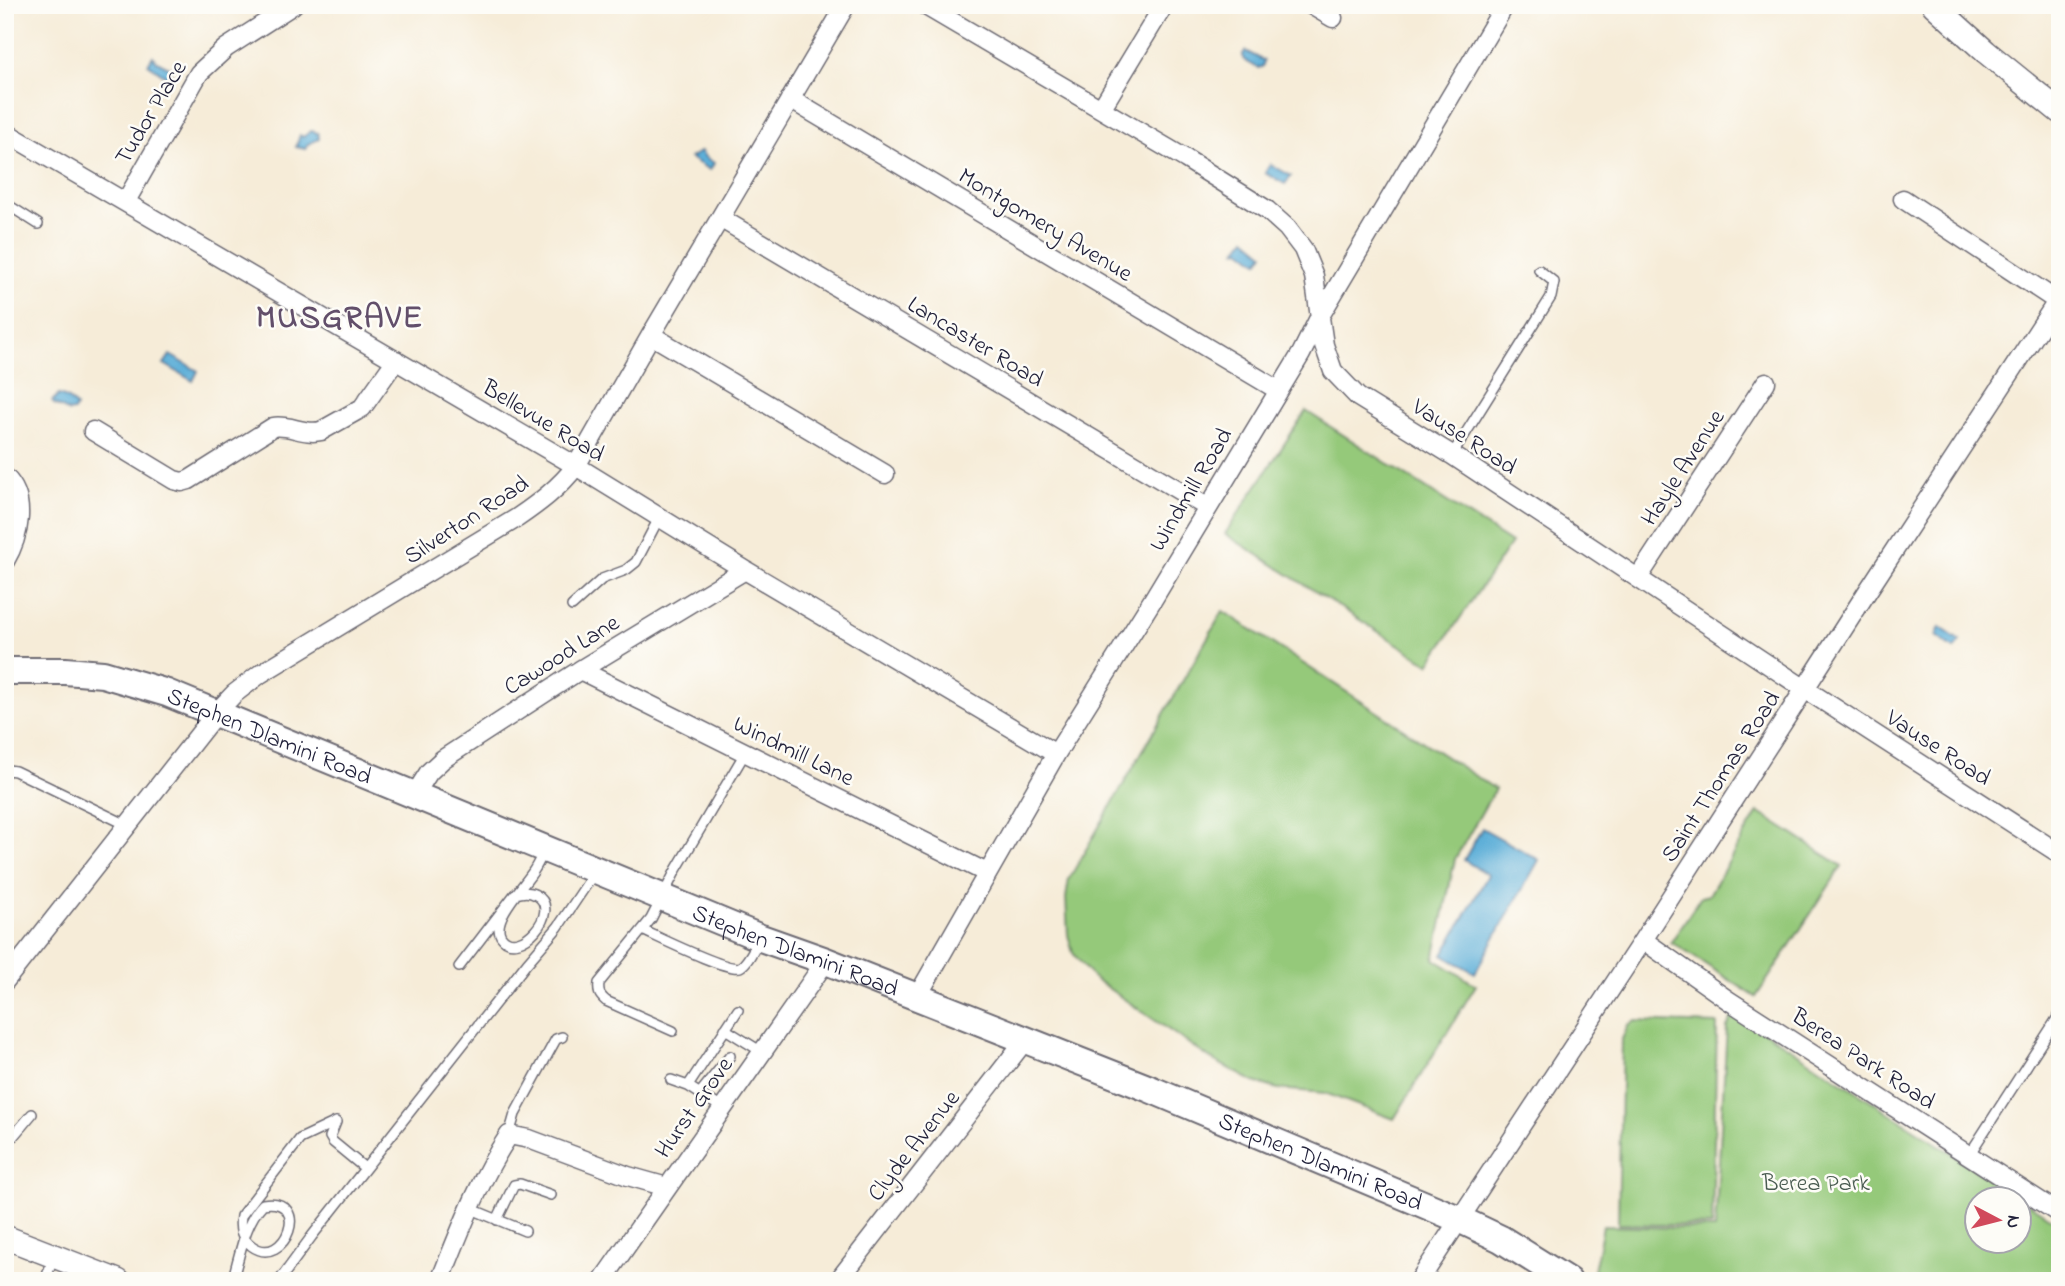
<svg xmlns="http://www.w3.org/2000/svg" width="2065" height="1286" viewBox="0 0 2065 1286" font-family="'Indie Flower',sans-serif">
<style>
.green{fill:#95c97a;stroke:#5c765a;stroke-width:2;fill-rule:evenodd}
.water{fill:#5dafd8;stroke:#40688a;stroke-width:2}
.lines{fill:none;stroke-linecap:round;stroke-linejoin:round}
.service-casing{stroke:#6c6972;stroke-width:12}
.minor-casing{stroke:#6c6972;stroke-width:21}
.tertiary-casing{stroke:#6c6972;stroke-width:26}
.secondary-casing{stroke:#6c6972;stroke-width:30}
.service{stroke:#fff;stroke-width:9}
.minor{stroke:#fff;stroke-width:18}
.tertiary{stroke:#fff;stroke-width:23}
.secondary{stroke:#fff;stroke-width:26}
.labels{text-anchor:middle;stroke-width:5;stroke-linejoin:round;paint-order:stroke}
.street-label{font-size:24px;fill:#22223b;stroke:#fdfcf7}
.park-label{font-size:24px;fill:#4a5c51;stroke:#fdfcf7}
.district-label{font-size:32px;font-weight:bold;letter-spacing:2px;fill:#624f6b;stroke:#fdfcf7}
</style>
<rect width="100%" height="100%" fill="#fdfcf7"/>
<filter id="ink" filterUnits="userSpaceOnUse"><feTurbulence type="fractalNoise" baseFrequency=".0143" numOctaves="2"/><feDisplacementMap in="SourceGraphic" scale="14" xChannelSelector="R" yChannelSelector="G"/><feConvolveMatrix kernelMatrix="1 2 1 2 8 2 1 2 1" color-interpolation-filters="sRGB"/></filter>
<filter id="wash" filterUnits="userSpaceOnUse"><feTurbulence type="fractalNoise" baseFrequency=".00686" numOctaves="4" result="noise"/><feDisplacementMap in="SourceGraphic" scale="28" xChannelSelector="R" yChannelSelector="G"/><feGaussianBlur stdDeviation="1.57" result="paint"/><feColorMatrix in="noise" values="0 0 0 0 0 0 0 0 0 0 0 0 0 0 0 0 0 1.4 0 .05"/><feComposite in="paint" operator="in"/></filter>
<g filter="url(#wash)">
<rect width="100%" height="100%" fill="#f6ecd8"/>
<path class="green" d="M1306 411 1511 543 1429 664 1225 534Z
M1223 611 1495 789 1455 859 1434 959 1476 985 1394 1119 1325 1093 1278 1089 1254 1082 1211 1059 1092 977 1073 953 1068 935 1066 898 1069 879Z
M1758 812 1842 866 1756 997 1671 942 1701 897 1709 895Z
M1735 1012 2060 1224V1281H1601L1593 1276 1603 1226 1715 1229 1727 1027ZM1978 1198H2020V1240H1978Z
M1634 1021 1717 1024 1712 1226 1618 1224 1622 1039 1628 1026Z"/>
<path class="water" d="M1245 51 1263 60 1264 62 1262 67 1258 68 1244 60 1242 56Z
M153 56 157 61 171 68V72L167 77 148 64Z
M311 131 318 133 319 139 308 144 306 149 296 147 300 135 303 137Z
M701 151 705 157 714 163 710 170 690 158Z
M1270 164 1291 176 1285 184 1265 173Z
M1246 238 1264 253 1258 262 1241 249 1237 250Z
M170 355 198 371 193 381 164 364Z
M59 395 67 398 76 406 74 411 69 412 54 404 52 401Z
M1940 627 1960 641 1954 649 1936 636Z
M1482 828 1539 860 1475 973 1443 955 1488 875 1464 860Z"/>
</g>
<g filter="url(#ink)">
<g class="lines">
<g class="service-casing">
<path id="service" d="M5 152 14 137
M5 203 38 224
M1452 455 1551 297 1554 282 1539 270
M572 606 602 579 626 570 636 562 659 518
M5 773 8 770 15 771 127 825
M642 930C658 937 728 972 740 967 748 963 754 948 759 940
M459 967 515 894C523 892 529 891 536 895 564 910 518 961 501 936 490 919 526 884 534 870 538 864 541 857 544 851
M725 1029 762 1052
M673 1031 606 1001C599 995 598 992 599 983L651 919 676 870 745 753
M671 1080 688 1086 722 1108
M688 1086 738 1010
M700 1093 730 1056
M336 1122 330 1137 333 1142 361 1165
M509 1135 515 1114 556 1039 562 1037
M5 1146 32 1114
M1969 1155 2060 1014
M469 1208 525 1231
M497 1220 514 1185 520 1184 551 1195
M45 1281 54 1256
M232 1281C240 1256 244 1223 263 1204 313 1196 285 1270 252 1246 241 1238 239 1229 241 1216L300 1139 336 1122
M279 1281 312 1236 527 963 558 927 595 872"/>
</g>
<g class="minor-casing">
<path id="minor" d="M924 5 1186 159 1267 210 1287 228 1303 249 1314 276 1324 345 1333 371 1358 397 1452 455 1805 689 2060 854
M1311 5 1333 18
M790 99 1278 390
M1101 109 1164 5
M5 132 576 466 745 570 1056 754
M1903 199 2057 301
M126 201 199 73 226 48 293 5
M720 218 1207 507
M651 335 885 474
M93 431 174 480 182 482 189 480 273 427C289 424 304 435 321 431L362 408 396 360
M5 477C28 499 19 537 5 561
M1638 578 1766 382
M580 670 987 873
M415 794 429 772 443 759 580 670 745 570
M1643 940 1728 1000 2060 1214
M5 981 216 713 234 694 260 674 517 518C539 503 559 488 576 466L651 335 846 5
M917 997 1056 754 1152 601 1301 354 1320 316 1505 5
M440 1281C460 1231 479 1180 509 1135L529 1139 628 1176 667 1187
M602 1281 826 961
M838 1281 1026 1039
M1419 1281 1643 940 1869 589 2060 297"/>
</g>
<g class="tertiary-casing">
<path id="tertiary" d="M1934 5 1986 52 2060 112
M5 1237 118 1281"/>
</g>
<g class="secondary-casing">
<g id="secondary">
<path id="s1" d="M5 671H65L103 674 167 693 761 938 826 961 1150 1089 1461 1220 1501 1239 1568 1281"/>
</g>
</g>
<use href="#service" class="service"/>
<use href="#minor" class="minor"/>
<use href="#tertiary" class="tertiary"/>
<use href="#secondary" class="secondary"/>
</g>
</g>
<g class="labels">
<g class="street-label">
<text transform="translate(150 112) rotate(-59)" y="8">Tudor Place</text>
<text transform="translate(1046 224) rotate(31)" y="8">Montgomery Avenue</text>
<text transform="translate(976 341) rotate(31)" y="8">Lancaster Road</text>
<text transform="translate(544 420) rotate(31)" y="8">Bellevue Road</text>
<text transform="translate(1465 436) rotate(33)" y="8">Vause Road</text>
<text transform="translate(1682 467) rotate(-57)" y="8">Hayle Avenue</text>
<text transform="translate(1190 489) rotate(-59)" y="8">Windmill Road</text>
<text transform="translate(466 519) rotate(-33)" y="8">Silverton Road</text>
<text transform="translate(561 654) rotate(-32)" y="8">Cawood Lane</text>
<text dy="8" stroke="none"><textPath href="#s1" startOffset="276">Stephen Dlamini Road</textPath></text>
<text transform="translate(1939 747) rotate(33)" y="8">Vause Road</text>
<text transform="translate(794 750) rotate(26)" y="8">Windmill Lane</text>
<text transform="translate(1720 776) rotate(-57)" y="8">Saint Thomas Road</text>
<text dy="8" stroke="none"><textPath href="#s1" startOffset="844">Stephen Dlamini Road</textPath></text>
<text transform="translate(1864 1058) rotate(33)" y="8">Berea Park Road</text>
<text transform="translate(693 1107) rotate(-55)" y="8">Hurst Grove</text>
<text transform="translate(913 1145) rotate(-52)" y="8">Clyde Avenue</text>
<text dy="8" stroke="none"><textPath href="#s1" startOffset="1410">Stephen Dlamini Road</textPath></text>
</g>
<g class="park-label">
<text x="1816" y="1190">Berea Park</text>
</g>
<g class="district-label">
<text x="340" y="327">MUSGRAVE</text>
</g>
</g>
<rect width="2065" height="1286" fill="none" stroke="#fdfcf7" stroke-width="28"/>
<g transform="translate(1998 1220) rotate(97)"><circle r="33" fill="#fdfcf7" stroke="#a5a5ac" stroke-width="2"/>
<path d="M0-5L12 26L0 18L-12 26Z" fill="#d1495b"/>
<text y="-10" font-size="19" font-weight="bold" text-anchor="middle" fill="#22223b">N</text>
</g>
</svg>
